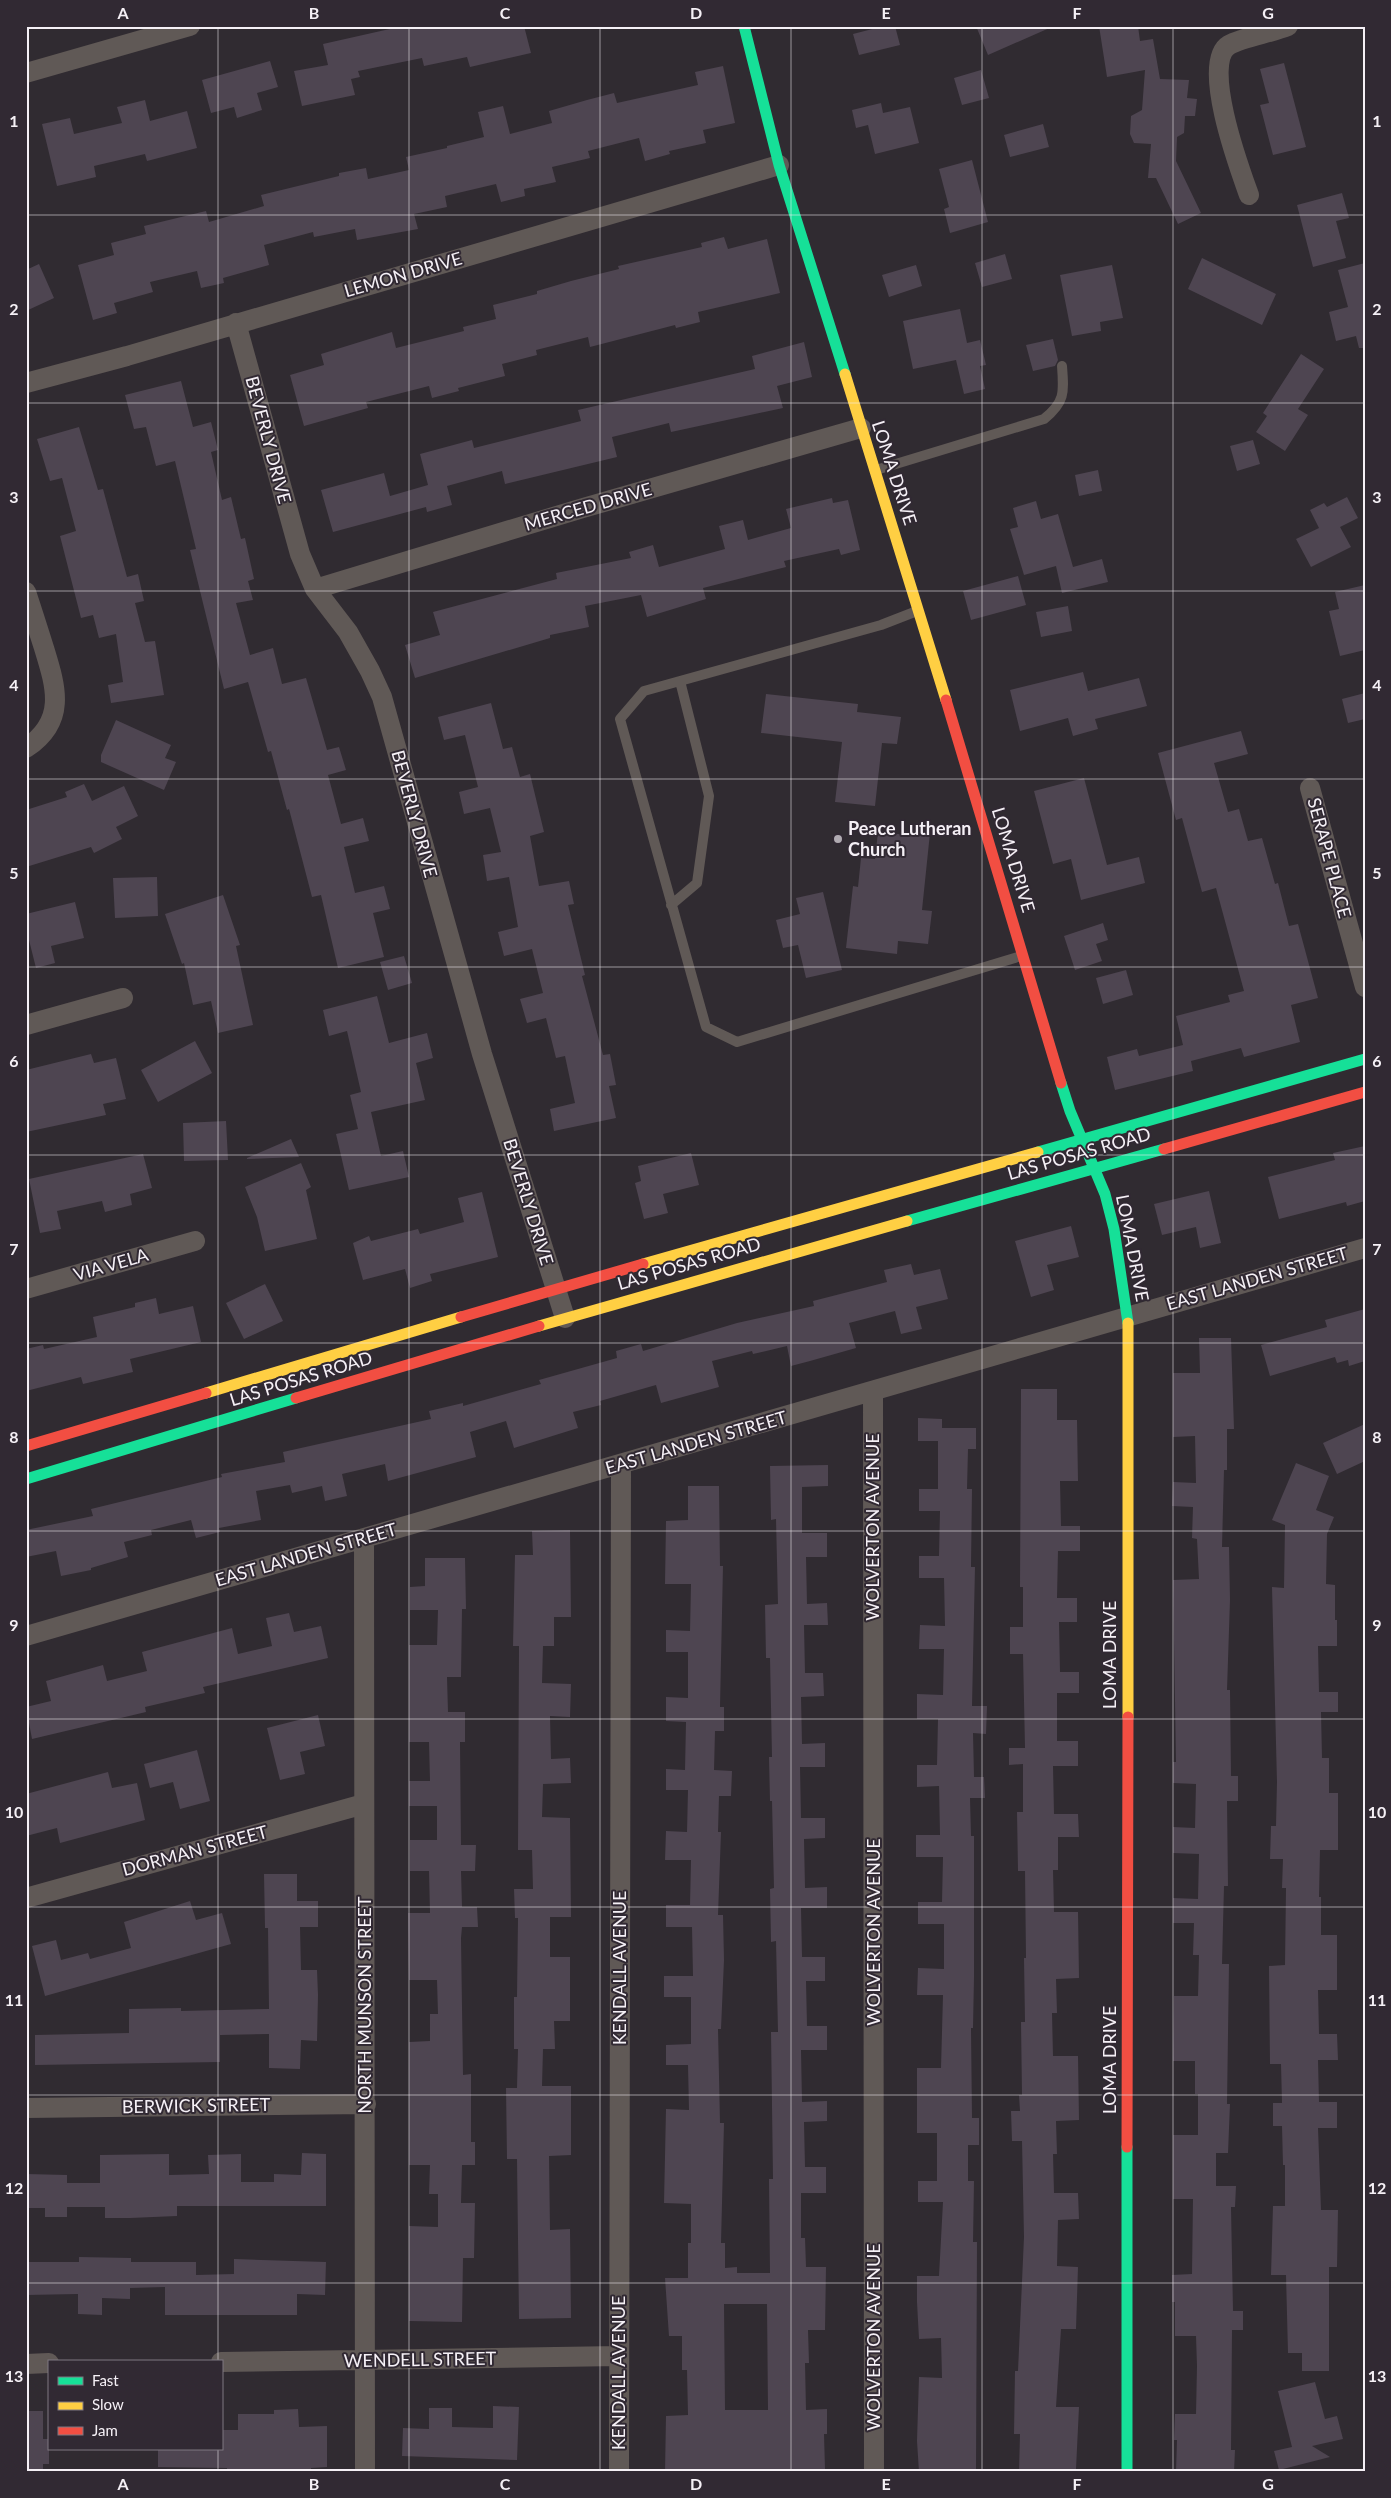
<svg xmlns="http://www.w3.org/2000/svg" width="1391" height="2498" viewBox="0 0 1391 2498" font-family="Lato,sans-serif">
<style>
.building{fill:#4e4551;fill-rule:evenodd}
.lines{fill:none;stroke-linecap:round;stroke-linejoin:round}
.lane{stroke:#605956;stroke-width:10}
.street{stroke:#605956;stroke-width:20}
.fast{stroke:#16e098;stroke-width:11}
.slow{stroke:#ffcf43;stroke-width:11}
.jam{stroke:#f24e42;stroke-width:11}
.grid{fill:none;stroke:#f5f0f6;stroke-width:1;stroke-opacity:0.55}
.poi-dot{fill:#b0abb1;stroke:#312933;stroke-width:2}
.labels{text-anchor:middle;stroke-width:4;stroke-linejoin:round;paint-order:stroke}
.street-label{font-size:18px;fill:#f5f0f6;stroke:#312933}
.poi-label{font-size:18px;font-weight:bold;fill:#f5f0f6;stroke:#312933;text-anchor:start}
.neatline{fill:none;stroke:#f5f0f6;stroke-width:2}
.grid-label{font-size:16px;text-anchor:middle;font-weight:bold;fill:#f5f0f6}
</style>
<rect width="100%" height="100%" fill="#302b31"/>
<path class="building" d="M403 26H524L531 53 470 67 467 57 424 66 422 58 358 71 360 77 351 79 355 95 302 106 294 71 328 65 323 44Z
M884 26H895L900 45 859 55 853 34Z
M976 26H1054L988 55Z
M1099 26H1138L1140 41 1153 39 1160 79 1189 80 1187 98 1197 99 1195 116H1185L1184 133 1177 137 1176 161 1201 213 1178 224 1156 178H1148L1151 144 1134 143 1130 134 1131 116 1142 110 1145 70 1107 77Z
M270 61 278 87 257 93 262 110 237 118 234 107 211 113 202 80Z
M1284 63 1306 147 1273 155 1260 105 1269 103 1260 69Z
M723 66 735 123 703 130 706 143 669 151 670 154 645 161 639 138 588 151 590 158 552 167 556 182 524 189 525 196 501 202 496 184 445 196 447 207 414 214 418 229 357 240 355 229 314 237 313 232 264 245 269 265 223 278 224 283 201 288 197 271 150 282 153 292 114 303 117 313 93 320 78 265 114 255 111 243 146 234 144 226 206 211 209 222 264 206 261 195 339 176V173L366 168 368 179 409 170 406 157 447 148V146L484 137 478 112 503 106 510 134 552 123 549 111 587 100 614 93 617 103 698 85 695 72Z
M981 70 989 98 962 105 954 78Z
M145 100 150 121 187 111 197 148 147 161 145 154 94 166 96 177 57 186 42 124 70 118 74 134 122 123 117 107Z
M881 103 883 113 910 107 919 143 875 154 868 125 856 128 852 110Z
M1043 124 1049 147 1010 157 1004 135Z
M972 160 988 222 950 233 944 209 949 207 939 169Z
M1342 193 1349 218 1336 221 1346 258 1313 267 1297 205Z
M724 237 728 249 767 239 780 293 698 312 700 322 676 328 675 325 590 347 588 337 536 350 537 355 502 364 505 376 458 388 459 391 432 398 429 386 366 402 368 408 304 426 290 375 324 365 321 354 392 332 396 348 464 331 463 327 496 319 493 305 537 294V291L571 281 619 269 618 266 702 247 701 243Z
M1005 254 1012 279 982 287 975 263Z
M1202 258 1276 294 1262 325 1188 289Z
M1365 263V348H1359L1356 336 1336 341 1329 312 1348 307 1338 270Z
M39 264 54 298 26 311V270Z
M916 265 922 286 889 297 882 275Z
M1112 265 1123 318 1100 322 1101 331 1072 336 1060 275Z
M960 309 967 343 980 340 986 365 980 366 985 389 964 394 956 360 913 369 903 321Z
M1053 339 1058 360 1055 366 1033 371 1026 345Z
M804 342 812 377 777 386 783 408 671 432 669 423 612 437 617 457 505 484 502 471 447 486 452 505 427 512 426 507 333 532 321 490 384 473 390 496 428 485 420 454 472 440 474 448 581 421 578 410 755 369 752 356Z
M1301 354 1324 369 1298 409 1308 415 1285 451 1256 432 1267 416 1263 413Z
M181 381 193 427 211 422 218 450 211 452 222 500 231 497 241 539 245 538 254 579 248 581 253 600 236 603 250 655 273 648 282 684 306 678 327 750 339 747 346 770 328 775 341 824 363 818 369 841 344 847 355 893 384 886 390 909 373 913 384 957 338 968 321 895 312 897 289 809 287 810 271 751 268 752 248 682 224 689 190 550 196 549 175 461 156 466 146 427 134 429 125 395Z
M79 427 98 490 103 489 127 577 138 574 144 601 135 603 145 642 155 641 164 695 111 703 108 685 123 682 116 634 99 638 93 615 81 618 60 536 76 531 62 478 50 481 37 439Z
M1253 440 1260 464 1237 471 1230 446Z
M1098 470 1102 491 1079 496 1075 475Z
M1347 497 1358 518 1340 527 1351 547 1311 567 1296 539 1319 528 1310 510 1324 503 1327 507Z
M832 498 833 503 848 500 860 550 841 555 839 549 784 561 786 567 703 588 706 599 647 617 641 595 585 606 589 627 550 635V638L415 678 405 645 440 635 433 612 557 579 556 573 631 558 629 552 653 545 659 567 725 549 719 526 743 520 748 540 791 528 786 509Z
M1036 501 1041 519 1058 514 1073 567 1102 559 1108 582 1062 593 1056 566 1024 575 1010 529 1018 527 1013 508Z
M1018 576 1026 605 971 620 963 591Z
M1365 585V650L1340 656 1329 611 1339 609 1335 592Z
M1068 606 1072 631 1041 637 1036 612Z
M1083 672 1088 691 1139 678 1147 706 1095 719 1098 729 1073 736 1068 718 1020 731 1010 690Z
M1365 693V719L1348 723 1342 699Z
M766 694 858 704 857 712 901 717 897 744 882 743 875 806 835 802 842 742 761 733Z
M491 703 503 749 512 747 520 777 530 774 544 832 530 836 539 886 569 881 574 904 568 905 585 975 582 976 603 1055 610 1054 616 1085 609 1086 616 1118 554 1131 550 1109 575 1103 565 1056 556 1058 546 1018 527 1023 520 999 543 993 532 949 504 956 498 932 518 927 509 877 487 881 483 855 501 852 490 808 464 814 459 792 478 787 465 735 444 740 438 717Z
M116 720 171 745 165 758 176 762 164 790 101 762V755Z
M1241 731 1248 754 1214 763 1228 812 1239 809 1248 841 1262 838 1275 884 1278 883 1289 926 1298 924 1318 998 1291 1005 1300 1042 1244 1057 1241 1048 1191 1061 1193 1071 1115 1090 1107 1057 1137 1049 1139 1056 1183 1045 1176 1016 1230 1002 1228 995 1244 991 1216 888 1202 892 1182 818 1176 820 1158 753Z
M1084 778 1107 865 1139 857 1145 883 1081 900 1071 859 1053 864 1034 791Z
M84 784 92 801 124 786 138 816 116 827 122 839 94 853 91 847 26 867V810L67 797 65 792Z
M908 830 930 833 922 910 932 911 928 944 898 941 897 954 846 948 853 886 858 887 861 858 875 859 878 832 908 835Z
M157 877 158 916 115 918 113 878Z
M823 892 842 970 806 978 798 945 783 948 776 920 800 914 796 898Z
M223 895 240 945 236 946 253 1025 218 1033 211 1001 193 1005 184 963 182 964 165 914Z
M75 902 84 938 51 946 55 963 36 968 26 928V914Z
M1103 923 1108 940 1096 944 1102 961 1075 970 1064 936Z
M404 956 412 983 388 990 380 962Z
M1126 970 1133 995 1103 1004 1096 978Z
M377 996 389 1043 427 1033 433 1058 416 1063 425 1100 371 1112 381 1156 403 1151 409 1177 349 1190 336 1134 358 1129 350 1095 361 1092 347 1031 329 1036 323 1010Z
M195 1041 212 1073 158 1102 141 1070Z
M91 1054 94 1063 116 1058 126 1099 103 1104 106 1115 26 1132V1070Z
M226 1121 228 1160 184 1161 183 1123Z
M291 1139 299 1157 247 1159V1158Z
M1365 1146V1201L1347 1206 1346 1202 1279 1219 1268 1177 1335 1160 1333 1153Z
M691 1153 699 1185 663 1194 668 1213 644 1219 635 1183 641 1181 638 1166Z
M143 1154 152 1188 130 1194 132 1205 105 1212 102 1201 57 1211 61 1229 40 1233 29 1179Z
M301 1163 311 1187 306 1190 317 1239 265 1251 257 1217 245 1187Z
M1209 1191 1221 1243 1200 1248 1196 1227 1162 1235 1154 1204Z
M482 1192 498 1257 430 1274 432 1281 410 1288 405 1269 363 1280 353 1243 369 1236 371 1241 418 1229 420 1234 464 1222 458 1198Z
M1071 1226 1079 1257 1047 1265 1054 1290 1031 1297 1015 1241Z
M911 1264 914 1275 940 1269 948 1299 916 1307 922 1329 901 1334 895 1311 849 1323 856 1348 810 1361 791 1366 787 1346 753 1354 752 1351 712 1361 719 1387 661 1403 656 1385 600 1401 601 1405 573 1412 578 1428 514 1448 506 1421 470 1432 476 1457 388 1481 385 1464 342 1474 347 1496 325 1501 322 1486 292 1493 290 1485 256 1491 261 1520 219 1528 220 1532 196 1538 191 1520 151 1530 152 1535 124 1542 128 1557 91 1568V1570L61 1576 56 1551 26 1557V1530L93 1516 91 1509 222 1477 221 1474 285 1462 283 1452 431 1419 429 1411 463 1403V1406L541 1384 539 1380 617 1358 616 1351 641 1344 643 1351 737 1323 814 1306 813 1301 887 1282 884 1270Z
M265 1284 283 1321 244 1339 226 1303Z
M156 1298 159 1314 193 1306 201 1342 130 1359 133 1372 83 1384 81 1377 26 1391V1349L43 1345 44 1349 97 1337 93 1317 135 1307V1303Z
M1365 1309V1361L1349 1366 1348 1360 1337 1363 1335 1357 1270 1376 1261 1345 1327 1327 1325 1320Z
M1199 1338H1231L1234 1429H1227V1470H1224L1222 1547H1229L1230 1600 1227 1690H1230L1231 1776H1238V1801H1227L1228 1886H1224L1222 1964H1229L1227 2104H1230L1228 2153H1216V2186H1236L1235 2207H1231L1233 2311H1243V2330H1232L1231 2450H1235L1234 2472H1176L1177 2440H1174L1175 2414H1196L1197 2366 1196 2336H1175V2302H1172V2275L1192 2274 1193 2199H1173V2135H1198V2094H1195V2061H1173L1174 1996H1198L1199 1955H1193L1194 1923H1173V1898L1198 1899 1199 1854 1173 1853V1827L1195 1828 1196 1784 1173 1783V1762H1176L1173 1580 1199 1579 1197 1539 1192 1538 1193 1507 1172 1506 1173 1482 1196 1483 1195 1436 1173 1437V1373H1200Z
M1021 1389H1057V1420H1077L1078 1481H1060L1061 1526H1080V1551H1058L1057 1598H1077V1622H1059L1060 1672H1079V1693H1057V1741H1078V1766H1053L1054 1814H1078L1079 1837H1058V1870H1053L1054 1912H1078L1079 1978 1056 1979 1057 2013H1052L1053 2056H1078L1079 2120 1056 2121 1057 2154H1053L1054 2193H1078L1079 2219 1058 2220 1057 2266 1078 2267 1076 2329H1061L1056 2407H1079L1076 2469H1056V2472H1019L1020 2434H1014L1015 2371H1018L1024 2237 1022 2141H1012L1011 2111H1020L1019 2095H1022L1021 2022H1025L1024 1958H1026L1025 1871H1018L1017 1812H1023V1764L1009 1765V1748H1025L1023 1654H1010V1627H1023V1587H1020Z
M918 1418 942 1419V1428H976V1449H968L967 1489H972L971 1567H975L972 1706H987L986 1734 973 1733 974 1777H984L985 1798H970L971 1836H974V1977L973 2028H971L972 2118H979V2145H968V2181H974L973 2242H977L976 2472H919L917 2441 919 2377 942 2378 941 2338 919 2339 917 2302V2276H939L943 2202H918V2181H937V2133H917V2068H941L943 1995H917L918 1968 944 1969V1924H918V1902H942L943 1857H916V1835H940L939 1786 917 1787V1765H937L938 1719H917V1694L943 1695 944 1649H919L920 1625 945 1626 944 1578H919V1556H939L940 1511H919V1489H938V1441H918Z
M1365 1424V1461L1337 1474 1323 1443Z
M1296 1463 1329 1476 1316 1510 1334 1517 1327 1534 1326 1584 1335 1585V1620H1337V1646H1318L1319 1692H1338V1712H1321L1322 1758H1329V1793H1338V1850H1320L1319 1897H1321V1935H1337V1990H1318L1319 2034H1337L1338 2060H1318L1319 2102H1337V2128H1318L1321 2210H1338L1337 2267H1329V2371H1302V2353H1288L1286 2275H1271L1273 2206H1285V2165H1283L1282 2126H1273V2103H1282L1281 2064H1270L1269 1966 1285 1965 1286 1888H1282L1283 1859H1270L1271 1826H1276L1277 1782 1272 1587 1284 1588 1285 1525 1272 1520Z
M828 1465V1486L802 1487V1533H827V1557H806L807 1604 827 1603 828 1625H804L805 1673H823L824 1696 801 1697 802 1744 825 1743V1767H800L801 1818H825V1838L804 1839 805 1888 827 1887V1908H801L802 1957H825V1981H806L807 2026H827V2050H801L802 2102 827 2101V2121L804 2122 805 2167H826V2193H801V2238H805L806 2267H826L825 2330H808L809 2363H805L806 2410 827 2409V2434H824L825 2469 804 2470V2472H665L666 2416 688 2415 687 2370H682V2336H669L665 2278H688V2243H691V2204L664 2203 666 2109 689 2110 688 2065H666V2045L691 2044V1997H664V1976H693L692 1927H666V1905H690L691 1860H665L666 1831 687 1832 688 1790H666V1769L685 1770 686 1722 666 1721V1697L688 1698V1652H666V1630L690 1631 691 1584H665L666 1521 688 1520V1486H719L720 1566H723L720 1707H724V1731H715L714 1770 732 1771 731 1796H719L718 1832H721L718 1915H723L724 1960 721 2029H718L720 2123H724L721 2243H725V2268L737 2267V2273H770L769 2179H773L771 2032H778L776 1941 771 1942 770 1889 774 1888 772 1801H770L769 1757H772L770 1658H766L765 1605 778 1604 776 1519 771 1520 770 1466ZM724 2304H767L768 2410H725Z
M570 1530 571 1617H554V1646H543L542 1683 571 1684 570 1717 550 1716 551 1759 570 1758 571 1783 543 1784 542 1817 570 1818 571 1917H550V1957H570V2021H554L555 2049H543L542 2086H571V2155L549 2156 550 2230 570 2229 571 2318 519 2319 517 2159H507L506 2088H517L518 2049H514V1997H517L518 1918H515L514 1889H533L532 1850H518L519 1646H513L515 1555H533L532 1531Z
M425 1558H465L466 1609H462L461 1677H447L448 1712H465V1742H460L461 1845H476L475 1871H461L462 1907H477L478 1927H462L461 1938 463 2075 471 2074V2142H475V2165H462L461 2203H475L474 2258H463L462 2322 409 2321V2226L438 2227V2194H429L430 2165H409V2042L430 2041V2014H438L437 1980H409L408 1913H430L429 1871H410V1840H437V1806H409V1781H430L429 1742H409V1645H437L438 1610H410V1587L425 1586Z
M289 1613 294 1632 321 1626 328 1658 203 1687 205 1693 145 1707 146 1712 32 1739 26 1707 51 1701 46 1681 103 1665 107 1681 147 1671 142 1652 232 1628 238 1654 272 1646 266 1618Z
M318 1715 325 1746 300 1752 305 1774 280 1780 267 1728Z
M197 1750 210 1801 180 1809 173 1782 150 1788 144 1764Z
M108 1772 112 1788 137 1783 145 1820 60 1843 57 1828 26 1836V1794Z
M264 1874H297V1901H318V1927H300L301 1970H317L318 1995 317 2041 301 2040 300 2069 269 2068V2034L220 2035V2062L35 2065V2035L129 2033V2009L181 2008V2011L269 2009 268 1928H265Z
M190 1901 196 1920 222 1913 231 1944 45 1996 32 1946 56 1940 61 1960 88 1953 90 1959 131 1948 124 1922Z
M302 2153 326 2154V2206H177V2216L130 2218H105V2207H67V2217H45V2208H26V2174L67 2175V2183H100V2155L169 2154V2175L209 2174 208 2155 241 2154V2182H274V2174L301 2175Z
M79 2257 131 2258V2262H196V2275L234 2274V2259L326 2262 325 2295 297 2294V2315H165V2287L130 2288V2299L102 2298V2315L78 2314V2294L26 2295V2262H79Z
M1315 2382 1325 2419 1337 2416 1343 2439 1312 2446 1330 2457 1279 2470 1274 2451 1292 2447 1278 2391Z
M493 2406 519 2407 517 2460 402 2456 403 2428 429 2429V2408H452V2427L493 2428Z
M298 2409 299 2427 327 2426V2467L311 2468V2471L227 2472V2468L158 2467V2449H221V2430H238V2414H274V2410Z
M26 2411H43V2439H49V2464H43V2472H26Z"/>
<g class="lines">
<path class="lane" d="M876 470 1044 419C1065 402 1064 393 1062 366
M917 611 881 625 644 691 620 719 706 1027 737 1042 1021 956
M671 905 697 883 709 796 680 681"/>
<path class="street" d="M26 73 190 26
M1249 195C1240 170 1200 62 1229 45 1243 37 1271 33 1288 26
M236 323 300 554 315 589 348 632 370 671 382 697 482 1054 565 1318
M26 383 127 356 779 165
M315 589 583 508 861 428
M26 592C32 610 38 629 44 648 56 687 67 721 26 748
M1310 788 1365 987
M26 1025 123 998
M26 1289 195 1241
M873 1392 874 2472
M364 1538 365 2472
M26 1636 1365 1248
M26 1898 364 1804
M26 2108 366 2104
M221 2362 619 2356
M26 2364 49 2363
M619 2472 621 1465"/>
<path class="fast" d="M744 26 779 165 845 374
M1061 1083 1070 1111 1105 1194 1114 1229 1128 1323
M1038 1152 1365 1059
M907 1221 1164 1149
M26 1479 296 1398
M1127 2472V2147"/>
<path class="slow" d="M845 374 946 700
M643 1264 1038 1152
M539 1326 907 1221
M206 1393 461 1317
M1128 1717V1323"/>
<path class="jam" d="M946 700 1061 1083
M1164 1149 1365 1092
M461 1317 643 1264
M296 1398 539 1326
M26 1446 206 1393
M1127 2147 1128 1717"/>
</g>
<path class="grid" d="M218 26V2362M409 26V2472M600 26V2472M791 26V2472M982 26V2472M1173 26V2472M26 215H1365M26 403H1365M26 591H1365M26 779H1365M26 967H1365M26 1155H1365M26 1343H1365M26 1531H1365M26 1719H1365M26 1907H1365M26 2095H1365M26 2283H1365M218 2449V2472"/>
<circle class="poi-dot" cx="838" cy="839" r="5"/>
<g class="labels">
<g class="street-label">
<text transform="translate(403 275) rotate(-16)" y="6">LEMON DRIVE</text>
<text transform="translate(268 440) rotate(75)" y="6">BEVERLY DRIVE</text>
<text transform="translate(894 473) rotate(72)" y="6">LOMA DRIVE</text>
<text transform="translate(588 507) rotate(-16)" y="6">MERCED DRIVE</text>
<text transform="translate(414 814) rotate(75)" y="6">BEVERLY DRIVE</text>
<text transform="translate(1329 858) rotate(75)" y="6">SERAPE PLACE</text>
<text transform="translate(1013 860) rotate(73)" y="6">LOMA DRIVE</text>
<text transform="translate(1079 1154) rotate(-16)" y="6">LAS POSAS ROAD</text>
<text transform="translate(528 1202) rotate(73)" y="6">BEVERLY DRIVE</text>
<text transform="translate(1132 1248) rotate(79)" y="6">LOMA DRIVE</text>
<text transform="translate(689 1264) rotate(-16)" y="6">LAS POSAS ROAD</text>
<text transform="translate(111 1265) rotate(-16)" y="6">VIA VELA</text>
<text transform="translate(1257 1279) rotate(-16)" y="6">EAST LANDEN STREET</text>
<text transform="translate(301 1379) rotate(-17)" y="6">LAS POSAS ROAD</text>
<text transform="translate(696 1443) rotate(-16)" y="6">EAST LANDEN STREET</text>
<text transform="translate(873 1527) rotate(-90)" y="6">WOLVERTON AVENUE</text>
<text transform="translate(306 1555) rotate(-16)" y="6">EAST LANDEN STREET</text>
<text transform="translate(1110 1655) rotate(-90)" y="6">LOMA DRIVE</text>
<text transform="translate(195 1851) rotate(-15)" y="6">DORMAN STREET</text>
<text transform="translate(874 1932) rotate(-90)" y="6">WOLVERTON AVENUE</text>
<text transform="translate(620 1968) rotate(-90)" y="6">KENDALL AVENUE</text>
<text transform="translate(365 2005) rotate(-90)" y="6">NORTH MUNSON STREET</text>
<text transform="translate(1110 2060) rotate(-90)" y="6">LOMA DRIVE</text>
<text transform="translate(196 2106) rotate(-1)" y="6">BERWICK STREET</text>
<text transform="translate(874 2337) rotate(-90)" y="6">WOLVERTON AVENUE</text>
<text transform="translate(420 2360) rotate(-1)" y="6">WENDELL STREET</text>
<text transform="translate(619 2373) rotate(-90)" y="6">KENDALL AVENUE</text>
</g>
<g class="poi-label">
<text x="848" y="835">Peace Lutheran<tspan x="848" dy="21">Church</tspan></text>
</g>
</g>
<rect width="1391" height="2498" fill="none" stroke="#312933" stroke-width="55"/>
<rect x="48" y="2360" width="175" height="90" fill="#312933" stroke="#7f7981"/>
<rect x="58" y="2377" width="25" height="8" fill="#16e098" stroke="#7f7981"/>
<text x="92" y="2386" font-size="15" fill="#f5f0f6">Fast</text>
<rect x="58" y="2402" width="25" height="8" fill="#ffcf43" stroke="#7f7981"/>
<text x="92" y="2410" font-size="15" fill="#f5f0f6">Slow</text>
<rect x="58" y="2427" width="25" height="8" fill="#f24e42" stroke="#7f7981"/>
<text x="92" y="2436" font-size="15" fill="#f5f0f6">Jam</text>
<rect x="28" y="28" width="1336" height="2442" class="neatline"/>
<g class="grid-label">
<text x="123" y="19">A</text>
<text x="314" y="19">B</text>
<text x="505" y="19">C</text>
<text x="696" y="19">D</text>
<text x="886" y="19">E</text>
<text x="1077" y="19">F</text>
<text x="1268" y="19">G</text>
<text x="14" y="127">1</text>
<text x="1377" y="127">1</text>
<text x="14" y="315">2</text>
<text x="1377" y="315">2</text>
<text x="14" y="503">3</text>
<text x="1377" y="503">3</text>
<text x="14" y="691">4</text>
<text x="1377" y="691">4</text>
<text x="14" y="879">5</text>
<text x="1377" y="879">5</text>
<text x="14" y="1067">6</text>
<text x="1377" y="1067">6</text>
<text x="14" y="1255">7</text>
<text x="1377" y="1255">7</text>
<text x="14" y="1443">8</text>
<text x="1377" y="1443">8</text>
<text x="14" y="1631">9</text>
<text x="1377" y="1631">9</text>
<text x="14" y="1818">10</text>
<text x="1377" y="1818">10</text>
<text x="14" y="2006">11</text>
<text x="1377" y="2006">11</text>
<text x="14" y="2194">12</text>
<text x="1377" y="2194">12</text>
<text x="14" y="2382">13</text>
<text x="1377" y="2382">13</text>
<text x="123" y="2490">A</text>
<text x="314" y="2490">B</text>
<text x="505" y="2490">C</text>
<text x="696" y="2490">D</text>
<text x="886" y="2490">E</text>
<text x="1077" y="2490">F</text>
<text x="1268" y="2490">G</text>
</g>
</svg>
